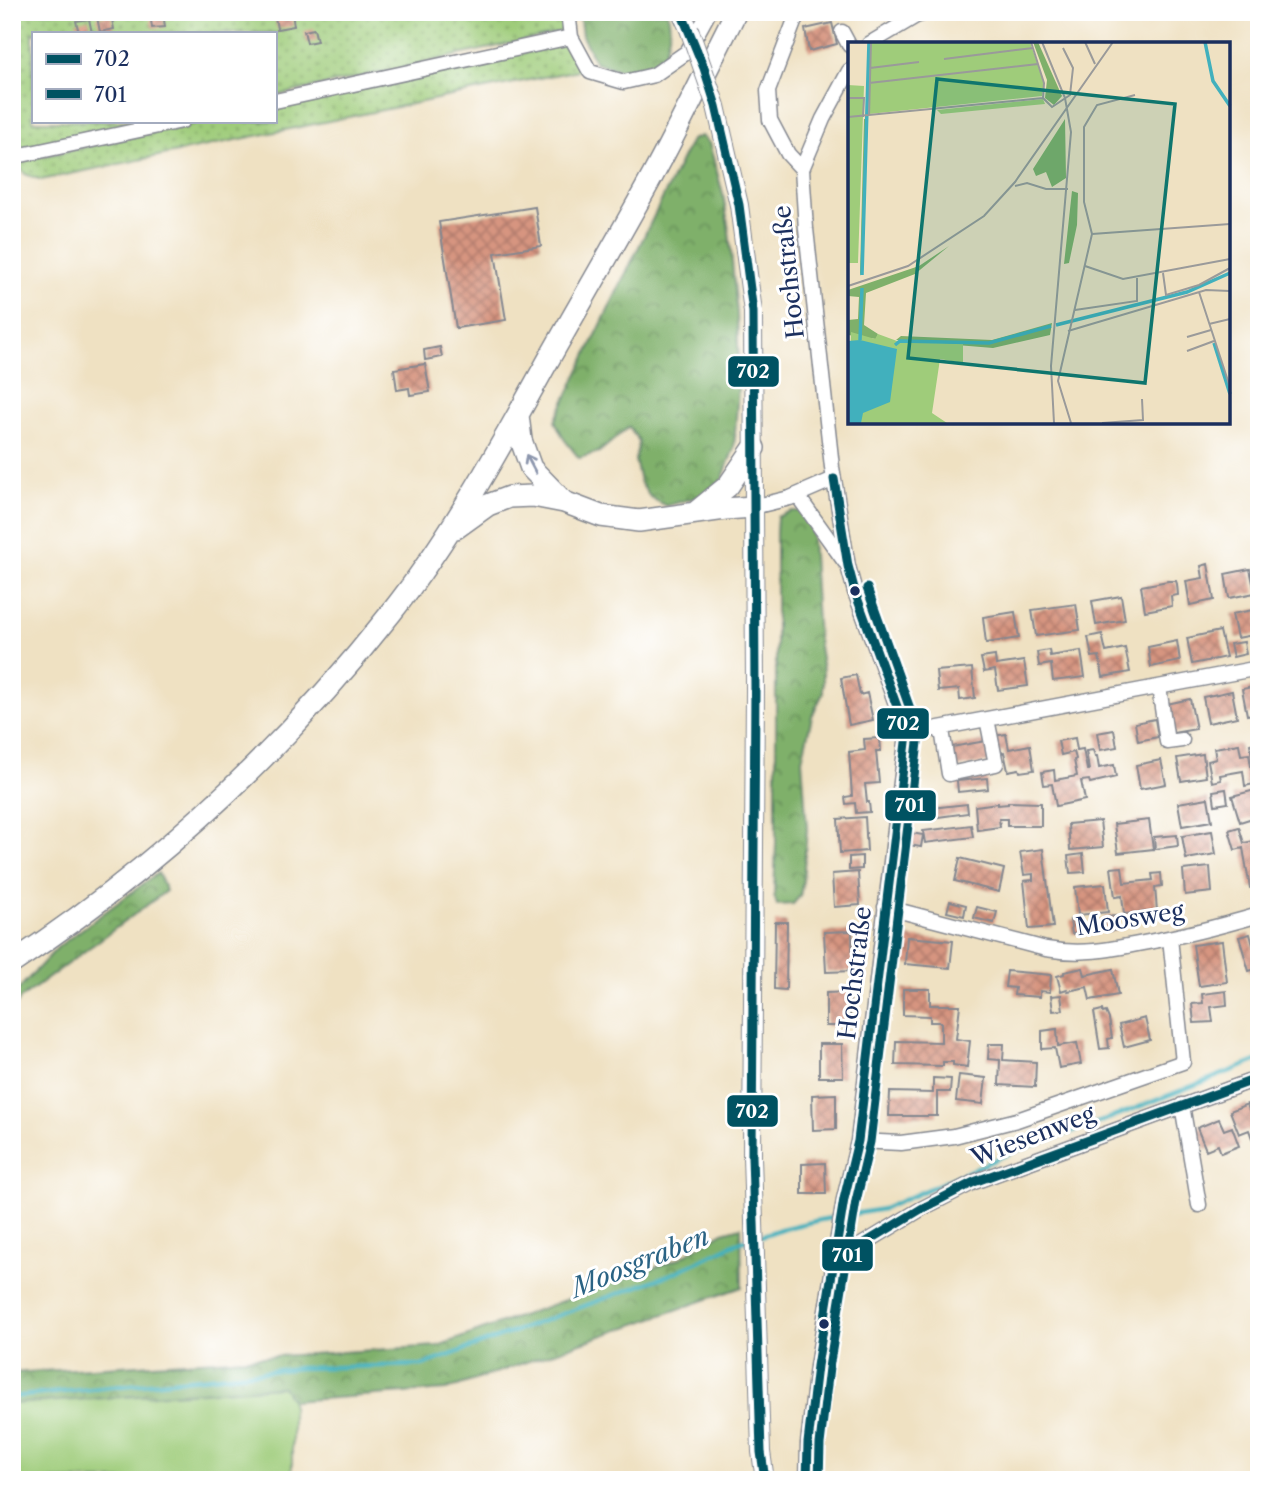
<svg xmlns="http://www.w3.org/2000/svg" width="1271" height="1492" viewBox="0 0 1271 1492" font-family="'Libre Caslon Text',serif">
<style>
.grass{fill:url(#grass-dots);stroke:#5d7e6c;stroke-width:2}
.forest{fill:url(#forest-crowns);stroke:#4d7064;stroke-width:2}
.park{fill:#9fcc7a;stroke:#5d7e6c;stroke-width:2}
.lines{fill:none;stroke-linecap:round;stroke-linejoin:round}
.stream{stroke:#41b0bd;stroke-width:4.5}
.building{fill:url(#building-cross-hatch)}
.minor-casing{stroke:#858890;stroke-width:17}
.major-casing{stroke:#858890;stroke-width:20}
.highway-casing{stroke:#858890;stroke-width:24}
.minor{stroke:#fff;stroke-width:14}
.major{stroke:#fff;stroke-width:18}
.highway{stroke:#fff;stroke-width:21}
.major-bridge-casing{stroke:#858890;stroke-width:20;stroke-linecap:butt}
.major-bridge{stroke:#fff;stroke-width:18}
.bus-1-casing{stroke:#fff;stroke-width:14}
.bus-2-casing{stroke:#fff;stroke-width:14}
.bus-1{stroke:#005262;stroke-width:9}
.bus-2{stroke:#005262;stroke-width:9}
.oneway{stroke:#8d97ae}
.bus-dot{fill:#1b2f5e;stroke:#fff;stroke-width:2.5}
.labels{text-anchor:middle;stroke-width:6;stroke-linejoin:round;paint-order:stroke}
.street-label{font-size:24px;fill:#1b2f5e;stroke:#fff}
.water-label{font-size:26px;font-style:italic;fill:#2a6384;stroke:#fff}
.inset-river{fill:none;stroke:#41b0bd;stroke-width:3.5}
.inset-road{fill:none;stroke:#9a9a9a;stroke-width:2}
.view{fill:#0f766e;fill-opacity:0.15;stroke:#0f766e;stroke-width:3.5}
.inset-edge{fill:none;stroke:#1b2f5e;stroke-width:3.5}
.line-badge{stroke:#fff;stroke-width:2.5}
.badge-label{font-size:19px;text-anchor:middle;font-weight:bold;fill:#fff}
</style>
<defs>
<pattern id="grass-dots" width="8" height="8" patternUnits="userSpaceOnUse" patternTransform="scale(1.75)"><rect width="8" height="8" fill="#9fcc7a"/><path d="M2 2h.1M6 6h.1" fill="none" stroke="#81a667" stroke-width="1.8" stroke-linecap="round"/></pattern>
<pattern id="forest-crowns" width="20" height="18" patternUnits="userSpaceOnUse" patternTransform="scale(1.75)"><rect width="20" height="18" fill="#7fb06a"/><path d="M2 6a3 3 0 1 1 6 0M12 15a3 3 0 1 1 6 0" fill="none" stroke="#67905a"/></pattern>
<pattern id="building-cross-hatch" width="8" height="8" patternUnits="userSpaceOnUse" patternTransform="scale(1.75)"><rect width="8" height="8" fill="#d79580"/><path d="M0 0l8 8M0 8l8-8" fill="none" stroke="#ae7a6c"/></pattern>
</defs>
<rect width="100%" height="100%" fill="#fff"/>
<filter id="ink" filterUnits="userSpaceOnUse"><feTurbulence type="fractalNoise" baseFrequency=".0143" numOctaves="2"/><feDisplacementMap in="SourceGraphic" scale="14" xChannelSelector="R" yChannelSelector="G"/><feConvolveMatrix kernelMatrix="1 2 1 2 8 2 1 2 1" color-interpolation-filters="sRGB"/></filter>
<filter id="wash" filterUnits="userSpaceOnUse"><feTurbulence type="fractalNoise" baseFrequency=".00686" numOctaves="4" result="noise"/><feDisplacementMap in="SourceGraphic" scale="28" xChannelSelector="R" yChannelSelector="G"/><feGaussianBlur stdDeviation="1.57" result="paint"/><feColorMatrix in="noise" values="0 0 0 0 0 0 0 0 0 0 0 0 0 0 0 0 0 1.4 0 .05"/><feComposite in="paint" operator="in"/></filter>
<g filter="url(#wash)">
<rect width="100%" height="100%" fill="#efe1c2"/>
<path class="grass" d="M12 12H564L566 31 275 96V33H33V121H158L12 151Z
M570 43 583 69 41 180 25 174 16 162 207 121H275V106Z"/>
<path class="forest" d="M579 12H667C673 27 668 40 664 55 634 73 629 75 595 62L582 36Z
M701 136 709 143 723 194 729 231 737 313 739 373 734 448 722 480 701 496 666 506 650 497 640 482 635 460 639 441 629 427 599 452 579 458 564 439 555 421 610 306 691 140Z
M791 511H803L811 521 818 640 823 671V693L812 716 802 760 807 829 803 880 800 896 793 904 777 905 774 895 776 844V533L777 517Z
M158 873 166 891 20 999 12 1011V996L59 946Z
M741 1227 742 1287 446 1390 292 1401 283 1387 12 1404V1373L438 1346 678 1259 723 1232Z"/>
<path class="park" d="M283 1387 292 1401V1480H280L267 1473 170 1474 169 1480H12V1404Z"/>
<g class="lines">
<path class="stream" d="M758 1237 781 1229 820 1220 883 1209 1017 1150 1103 1121 1259 1060
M12 1397 300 1368 423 1365 674 1273 734 1244 749 1239"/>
</g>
<g id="blocks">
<path class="building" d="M150 12H163L165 27 152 28Z
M292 13 294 26 277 29 275 17Z
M111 14 114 29 100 32 97 17Z
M89 19 92 33H79L76 21Z
M832 23 837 44 809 51 805 29Z
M314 29 317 41 307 43 304 31Z
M535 207 541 246 495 253 506 320 456 328 439 222Z
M440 347 442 357 425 360 424 350Z
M425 364 430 392 410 395 409 388 397 390 394 369Z
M1208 564 1214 600 1190 605 1186 581 1203 578 1201 566Z
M1250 569 1255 593 1229 598 1225 574Z
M1168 581H1176L1177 584 1178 595 1171 596 1172 606 1145 611 1141 586Z
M1121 596 1125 620 1096 625 1092 601Z
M1076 604 1080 630 1036 636 1032 610Z
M1258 609 1259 634 1237 638 1232 614Z
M1015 612 1019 638 986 643 983 617Z
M1220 631 1226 657 1192 664 1187 638Z
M1102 634 1106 652 1125 648 1130 672 1103 677 1099 656 1092 657 1088 637Z
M1177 641 1180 661 1151 667 1148 647Z
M1244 642 1246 654 1233 657 1230 644Z
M1049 650 1050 656 1081 651 1085 677 1053 681 1051 664 1039 666 1037 652Z
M995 656 996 665 1024 661 1028 686 998 690 995 670 984 672 981 658Z
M972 668 975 698 960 700 959 689 938 691 936 671Z
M856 675 860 695 867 693 873 720 849 725 841 678Z
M1259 686V713L1247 715 1242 689Z
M1232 691 1237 717 1208 723 1203 697Z
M1190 699 1196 729 1173 733 1167 704Z
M1155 719 1158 737 1138 741 1135 723Z
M1114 730 1117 747 1100 750 1097 733Z
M1006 734 1009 749 1030 745 1034 770 1020 772 1019 769 1008 771 1004 752 997 754 994 736Z
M880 738 881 751H876L879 783 865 784 867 802H869L870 812 856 813 855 803 846 804 845 797 852 796 849 752 865 750 864 739Z
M1075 738 1077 750 1083 749 1087 770H1089L1086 751 1093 750 1095 756H1097L1099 768 1114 765 1116 777 1090 783 1089 780 1081 781 1085 800 1056 806 1052 784 1044 785 1042 772 1054 770 1055 780 1077 776 1074 760 1076 759 1074 752 1061 755 1058 741Z
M986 741 990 762 950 769 946 748Z
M1259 742V769L1254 770 1250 744Z
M1239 744 1241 755 1249 754 1254 784 1245 786 1243 771 1220 775 1221 780 1212 782 1208 761 1216 759 1214 748Z
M1203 754 1206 777 1181 781 1177 758Z
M1161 760 1166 784 1140 789 1136 765Z
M987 778 988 789 958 792 957 781Z
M1226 789 1228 803 1215 805 1213 791Z
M1259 789V816L1240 822 1232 796Z
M1208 798 1212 821 1182 826 1178 803Z
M1008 802 1041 803V826H1007V819H999L1000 827 977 830 975 806 998 803V805L1008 804Z
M967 804 968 813 923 819 922 809Z
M865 817 867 851 840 853 838 819Z
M1149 820 1153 849 1118 853 1114 824Z
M1100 821 1103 847 1070 850 1068 824Z
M971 825 973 837 925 843 923 831Z
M1239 827 1244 843 1259 840V887L1250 888 1243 848 1235 850 1229 830Z
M1212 831 1216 854 1186 859 1182 836Z
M905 832 923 835 921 847 903 844Z
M1177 835 1178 846 1155 849 1154 837Z
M1043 849 1053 927 1029 929 1024 881 1033 880V874L1024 875 1020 852Z
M1083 854 1085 872 1070 873 1068 856Z
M862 856V869L849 870V857Z
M960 858 1004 869 999 892 955 881Z
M1122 867 1124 883 1153 880 1152 874 1161 873 1162 886 1155 887 1157 911 1124 914 1122 896 1115 897 1111 868Z
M1210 867 1212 892 1185 895 1183 870Z
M858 872 860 905 834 907 832 874Z
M1105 884 1108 912 1078 915 1075 887Z
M950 901 966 905 964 916 947 912Z
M977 907 997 912 994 923 974 918Z
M1116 916 1118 930 1105 932 1104 917Z
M1081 919 1083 933 1072 934 1070 920Z
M775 922H787L786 990 774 989Z
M852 931 853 971 826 972 824 932Z
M1250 934 1259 968 1249 971 1239 937Z
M907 937 953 941 950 968 905 964Z
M1222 941 1227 982 1199 986 1193 945Z
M1083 968 1085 975 1113 969 1118 995 1090 1000 1087 987 1068 991 1067 989 1061 991 1057 976 1064 974V972Z
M1007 971 1051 975 1050 992 1040 991V997L1014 995 1015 988 1005 987Z
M903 989H930V1005H960L956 1039 970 1041 967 1067 953 1065V1062H943V1066L895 1065 896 1041 941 1042V1022H930V1016L903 1015Z
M1226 991 1227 1005 1211 1007 1213 1022 1194 1023 1192 1004 1203 1003 1202 994Z
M850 992V1026H826V993Z
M1061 995 1063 1010 1053 1011 1051 996Z
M1102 1010 1103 1013 1106 1012 1109 1019 1112 1038 1108 1039 1109 1048 1100 1049 1094 1012Z
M1145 1018 1150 1040 1124 1047 1119 1025Z
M1057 1029 1058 1046 1077 1043 1081 1064 1059 1068 1055 1048 1042 1049V1031Z
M819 1044H842L843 1077H819Z
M989 1044H1004L1003 1060 1036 1062 1035 1087 999 1085 1000 1060 988 1059Z
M959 1075 986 1078 983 1104 956 1101Z
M933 1078 951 1079 950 1092H937V1116H889L890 1092 933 1093Z
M836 1094V1129L813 1130 812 1095Z
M1247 1104 1249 1110 1259 1107V1138L1253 1141 1249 1130 1239 1134 1230 1111Z
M1219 1119 1224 1130 1232 1127 1239 1146 1221 1153 1218 1145 1206 1150 1197 1128Z
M825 1163 826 1194H802V1164Z"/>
</g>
</g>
<g filter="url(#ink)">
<use href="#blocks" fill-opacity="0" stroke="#858890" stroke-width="2"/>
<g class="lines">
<g class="minor-casing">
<path id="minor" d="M568 12 571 37 590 72 624 82 654 75 687 52 709 12
M798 12 768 91 770 120 788 154 802 169
M842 32 849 45
M869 44 916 16 929 12
M275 101 571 37
M12 157 182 121
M797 495 845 562
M753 507 790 498 834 479
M1159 687 1167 742 1182 740
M939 728 943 736 949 774 996 764 987 719
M907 734 1259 668
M885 907 1046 949C1081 955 1108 950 1143 943 1182 936 1221 926 1259 915
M1182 1105 1199 1205
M858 1141 901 1143 954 1136 1017 1120 1183 1062 1170 938
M835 1261 921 1209 974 1182 1259 1078
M807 1480 808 1443 817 1366 844 1199 858 1141 892 853 907 734 855 592 848 566 832 467 806 229 802 169 823 119 849 71"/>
</g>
<g class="major-casing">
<path id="major" d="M681 12 689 29
M716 106 739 205 753 312 755 689 752 1156 761 1452 765 1480"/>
</g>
<g class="highway-casing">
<path id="highway" d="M518 415 521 440 531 468 564 502
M695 513 728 486 754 448
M456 528 488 505 509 497 533 496 564 502 601 516 639 521 725 509 753 507
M12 963C156 868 284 749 391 613 451 537 498 451 545 366 581 302 618 239 653 175 682 122 708 66 736 12"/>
</g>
<use href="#minor" class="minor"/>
<use href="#major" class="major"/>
<use href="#highway" class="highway"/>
<g class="major-bridge-casing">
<path id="major-bridge" d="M689 29 716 106"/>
</g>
<use href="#major-bridge" class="major-bridge"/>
<g class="bus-1-casing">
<path id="bus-1" d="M681 12 704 68 716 106 739 205 753 312 755 689 752 1156 761 1452 765 1480
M835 1261 921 1209 974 1182 1259 1078
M807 1480 808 1443 817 1366 844 1199 858 1141 907 734 855 592 848 566 834 479"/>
</g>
<g class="bus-2-casing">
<path id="bus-2" d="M819 1480 820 1444 829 1368 856 1201 870 1142 919 734 867 588"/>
</g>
<use href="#bus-1" class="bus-1"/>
<use href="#bus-2" class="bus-2"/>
</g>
<defs><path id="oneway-shaft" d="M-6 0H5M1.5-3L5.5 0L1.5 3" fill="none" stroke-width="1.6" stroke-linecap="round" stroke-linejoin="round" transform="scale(1.75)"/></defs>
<use class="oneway" href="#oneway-shaft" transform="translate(531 464) rotate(-118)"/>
</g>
<g class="bus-dot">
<circle cx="855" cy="591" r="6"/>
<circle cx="824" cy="1324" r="6"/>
</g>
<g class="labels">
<g class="street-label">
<text transform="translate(789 272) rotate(-96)" y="8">Hochstraße</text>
<text transform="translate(1130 919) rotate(-9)" y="8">Moosweg</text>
<text transform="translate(855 973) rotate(-83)" y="8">Hochstraße</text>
<text transform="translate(1033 1136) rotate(-21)" y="8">Wiesenweg</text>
</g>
<g class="water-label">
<text transform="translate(640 1262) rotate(-22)" y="9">Moosgraben</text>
</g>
</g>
<g transform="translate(848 42)">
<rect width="382" height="382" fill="#efe1c2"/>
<path d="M23 0H182L196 41 194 54 21 72ZM0 43 16 44 10 221H0ZM195 57 197 62 93 72 89 68Z" fill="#9fcc7a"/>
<path d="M185 0H190L214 54 206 63 197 56 199 38ZM16 77H20L13 234 12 231ZM217 77 218 136 204 145 198 130 188 134 185 127ZM224 149 230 151 229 183 221 221 216 222ZM101 204 67 232 18 251 16 283 30 292 28 297 0 293V278L10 277 11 255 0 254V248L71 224ZM204 281 202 293 145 306 48 298 53 294 144 298Z" fill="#7fb06a"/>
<path d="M3 290 27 297 30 292 49 299 115 302V321L92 317 84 371 99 381H0Z" fill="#9fcc7a"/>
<path d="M12 298 49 307 42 360 15 371 13 381H0V299Z" fill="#41b0bd"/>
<path class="inset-river" d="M357 0 365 39 382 64M14 233 21 0M208 283 339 250 382 231M12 298 14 246M366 301 382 352M47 303 52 299 141 301 203 284"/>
<path class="inset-road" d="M183 0 196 41 195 56M194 0 217 56 223 90 203 324 206 381M237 0 247 22M96 17 185 6M22 26 71 20M21 41 190 22M0 56H16L15 75M195 56 204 65 222 53 225 26 215 6M21 74 23 0M0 75 195 56M167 144 179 141 198 147H220M244 192 382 182M237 224 275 237 382 217M315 231 318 253 351 243 382 226M0 244 60 224 136 174 167 140 265 0M351 250 382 345M227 268 289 259V236M361 282 382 277M220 289 358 248 382 249M339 295 363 288M339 309 366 299M223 381 210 339 244 192 236 160V85L249 63 287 53M254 381 295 378 294 357"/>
<path class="view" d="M89 37 327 62 297 341 60 316Z"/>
<rect width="382" height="382" class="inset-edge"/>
</g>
<g class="line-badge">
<rect x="727" y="355" width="53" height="33" rx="7" fill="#005262"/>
<rect x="876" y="707" width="54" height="33" rx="7" fill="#005262"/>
<rect x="884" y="789" width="53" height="33" rx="7" fill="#005262"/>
<rect x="726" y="1094" width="53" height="34" rx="7" fill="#005262"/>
<rect x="821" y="1238" width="53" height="34" rx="7" fill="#005262"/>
</g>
<g class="badge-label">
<text x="753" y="378">702</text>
<text x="903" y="730">702</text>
<text x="910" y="812">701</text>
<text x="752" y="1118">702</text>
<text x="847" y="1262">701</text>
</g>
<rect width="1271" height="1492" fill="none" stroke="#fff" stroke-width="42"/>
<rect x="32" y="32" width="245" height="91" fill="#ffffff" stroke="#a4acbf" stroke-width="2"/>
<rect x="46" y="54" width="35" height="10" fill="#005262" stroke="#a4acbf" stroke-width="2"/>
<text x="94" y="66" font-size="21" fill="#1b2f5e">702</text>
<rect x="46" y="89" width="35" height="10" fill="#005262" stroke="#a4acbf" stroke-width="2"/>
<text x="94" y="102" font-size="21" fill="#1b2f5e">701</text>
</svg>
